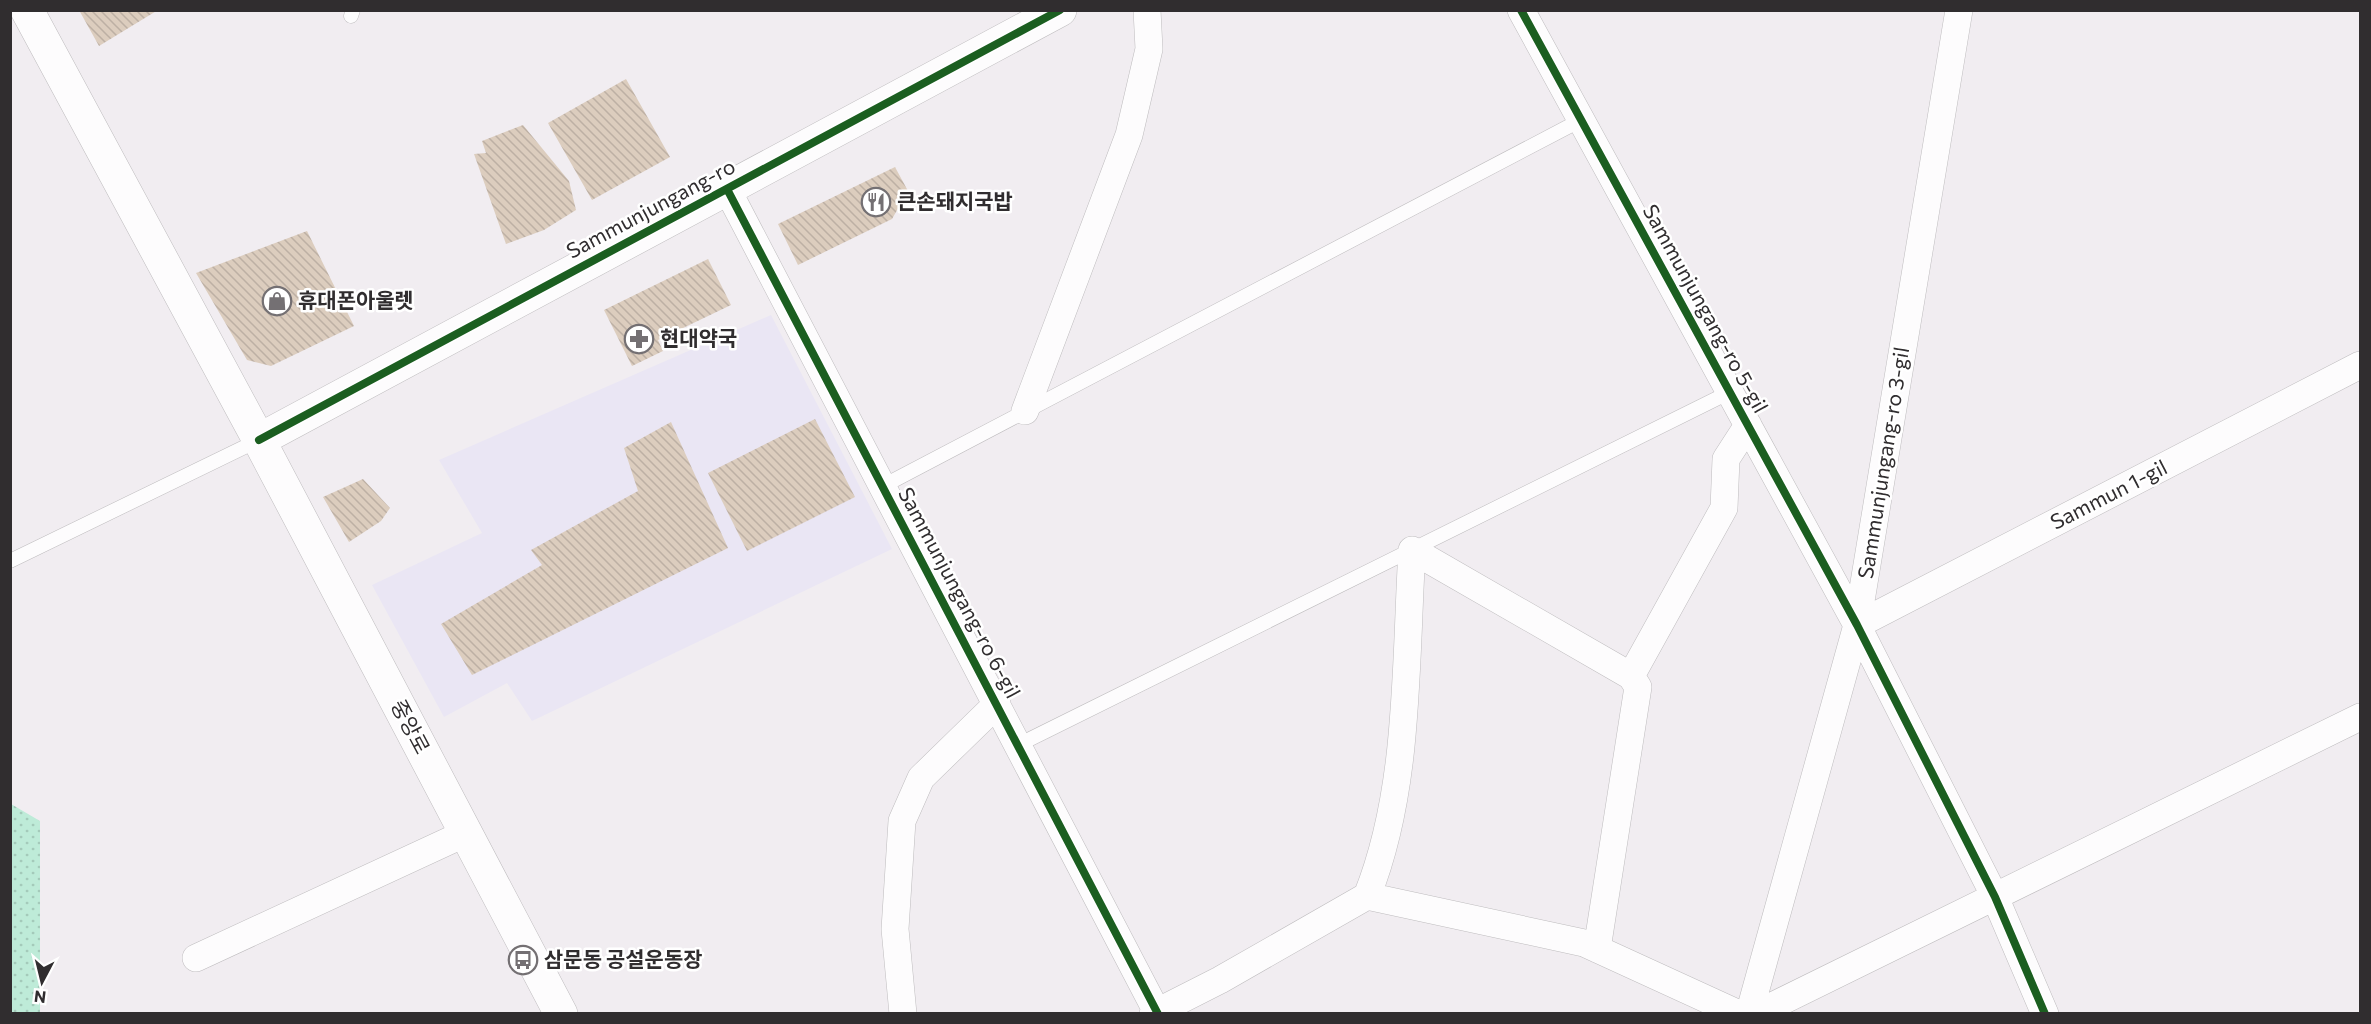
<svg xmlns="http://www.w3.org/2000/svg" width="2371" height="1024" viewBox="0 0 2371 1024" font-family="Commissioner,'Noto Sans KR',sans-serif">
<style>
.medical{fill:#eae6f4}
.park{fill:url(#park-dots)}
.building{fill:url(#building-back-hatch)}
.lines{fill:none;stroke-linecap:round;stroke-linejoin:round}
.service-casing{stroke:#bebcbe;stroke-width:15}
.minor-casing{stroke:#bebcbe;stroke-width:28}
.tertiary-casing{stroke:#bebcbe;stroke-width:34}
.secondary-casing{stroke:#bebcbe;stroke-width:34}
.service{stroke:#fdfcfd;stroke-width:14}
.minor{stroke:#fdfcfd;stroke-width:27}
.tertiary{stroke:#fdfcfd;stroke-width:33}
.secondary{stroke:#fdfcfd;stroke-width:33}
.cycleway-casing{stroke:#fff;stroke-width:11}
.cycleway{stroke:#1b5e20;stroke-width:8}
.labels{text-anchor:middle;stroke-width:5;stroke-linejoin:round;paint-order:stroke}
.poi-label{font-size:21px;font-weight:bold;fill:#302d2f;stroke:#fff;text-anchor:start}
.street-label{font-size:21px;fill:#302d2f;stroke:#fff}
</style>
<defs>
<pattern id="park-dots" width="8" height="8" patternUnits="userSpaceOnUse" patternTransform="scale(1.5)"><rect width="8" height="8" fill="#beebd8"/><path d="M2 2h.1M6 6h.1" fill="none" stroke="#a4caba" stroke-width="1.8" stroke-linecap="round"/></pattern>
<pattern id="building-back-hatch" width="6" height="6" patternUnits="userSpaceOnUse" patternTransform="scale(1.5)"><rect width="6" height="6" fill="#dccdbe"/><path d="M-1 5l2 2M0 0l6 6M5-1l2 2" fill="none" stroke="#bdb0a4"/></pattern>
</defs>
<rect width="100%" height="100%" fill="#f1edf1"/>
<path class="medical" d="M771 315 892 549 532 721 507 683 444 717 372 585 482 533 439 460Z"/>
<path class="park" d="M11 804 40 821V1013H11Z"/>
<path class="building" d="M79 10H158L99 46Z
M626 79 670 157 592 200 548 123Z
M523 125 569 181 576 210 544 230 506 244 474 154 486 153 482 141Z
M895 167 908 191 892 219 798 265 778 224Z
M307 231 354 326 271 366 247 360 196 273Z
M708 259 731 305 658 340 663 351 632 366 604 310Z
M815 419 855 497 747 551 708 473Z
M671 422 728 548 472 675 441 624 542 565 531 550 638 491 624 448Z
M363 479 390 508 381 521 349 542 323 497Z"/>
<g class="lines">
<g class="service-casing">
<path id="service" d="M351 16 353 10
M883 486 1581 120
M10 561 259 440
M1018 745 1730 392"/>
</g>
<g class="minor-casing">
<path id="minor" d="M1521 10 1857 625 1995 897 2045 1014
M727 189 1158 1014
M1025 411 1129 135 1149 49 1147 10
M1857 625 2360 365
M1631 676 1724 508 1726 459 1748 425
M1367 896C1410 789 1405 664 1412 550L1631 676 1638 687 1597 949
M196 958 466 833
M903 1014 895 929 902 821 921 778 997 704
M1153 1014 1220 980 1367 896 1584 943 1739 1014
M1749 1014 1857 625 1959 10
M1756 1014 2360 717"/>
</g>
<g class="tertiary-casing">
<path id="tertiary" d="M259 440 1060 10"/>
</g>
<g class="secondary-casing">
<path id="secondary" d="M27 10 259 440 561 1014"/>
</g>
<use href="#service" class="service"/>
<use href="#minor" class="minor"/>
<use href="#tertiary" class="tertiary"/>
<use href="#secondary" class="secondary"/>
<g class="cycleway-casing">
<path id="cycleway" d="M1521 10 1857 625 1995 897 2045 1014
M727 189 1158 1014
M259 440 1060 10"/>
</g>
<use href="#cycleway" class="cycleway"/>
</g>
<defs>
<g id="restaurant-ring" transform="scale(1.5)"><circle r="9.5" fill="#fff" stroke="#747073" stroke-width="1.5"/><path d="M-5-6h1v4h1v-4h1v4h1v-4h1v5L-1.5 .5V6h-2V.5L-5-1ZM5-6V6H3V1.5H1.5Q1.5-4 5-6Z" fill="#747073"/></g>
<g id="shop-ring" transform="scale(1.5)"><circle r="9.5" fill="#fff" stroke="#747073" stroke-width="1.5"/><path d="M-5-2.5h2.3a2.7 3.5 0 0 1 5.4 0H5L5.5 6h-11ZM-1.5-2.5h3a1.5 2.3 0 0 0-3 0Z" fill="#747073"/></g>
<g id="pharmacy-ring" transform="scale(1.5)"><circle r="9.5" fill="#fff" stroke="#747073" stroke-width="1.5"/><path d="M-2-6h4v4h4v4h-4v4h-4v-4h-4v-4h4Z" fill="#747073"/></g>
<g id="bus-ring" transform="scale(1.5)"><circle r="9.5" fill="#fff" stroke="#747073" stroke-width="1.5"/><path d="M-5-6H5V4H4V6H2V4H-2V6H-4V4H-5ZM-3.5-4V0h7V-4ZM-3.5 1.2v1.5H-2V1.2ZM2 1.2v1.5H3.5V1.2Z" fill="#747073"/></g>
</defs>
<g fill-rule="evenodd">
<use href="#restaurant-ring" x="876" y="202"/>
<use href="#shop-ring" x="277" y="301"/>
<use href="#pharmacy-ring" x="639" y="339"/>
<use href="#bus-ring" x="523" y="960"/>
</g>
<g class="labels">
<g class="poi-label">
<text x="897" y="209">큰손돼지국밥</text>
<text x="298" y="308">휴대폰아울렛</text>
<text x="660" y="346">현대약국</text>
<text x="544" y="967">삼문동 공설운동장</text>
</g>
<g class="street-label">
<text transform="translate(651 209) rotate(-28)" y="7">Sammunjungang-ro</text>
<text transform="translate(1705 309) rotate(61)" y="7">Sammunjungang-ro 5-gil</text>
<text transform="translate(1884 463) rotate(-81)" y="7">Sammunjungang-ro 3-gil</text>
<text transform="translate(2109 495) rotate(-27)" y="7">Sammun 1-gil</text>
<text transform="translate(959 593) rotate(62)" y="7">Sammunjungang-ro 6-gil</text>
<text transform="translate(410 727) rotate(62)" y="7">중앙로</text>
</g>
</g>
<rect width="2371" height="1024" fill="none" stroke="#302d2f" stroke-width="24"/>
<g transform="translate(42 982) rotate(187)" stroke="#ffffff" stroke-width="4.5" paint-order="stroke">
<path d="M0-4.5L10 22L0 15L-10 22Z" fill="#302d2f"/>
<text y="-9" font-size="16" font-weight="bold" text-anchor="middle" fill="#302d2f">N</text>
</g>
</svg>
